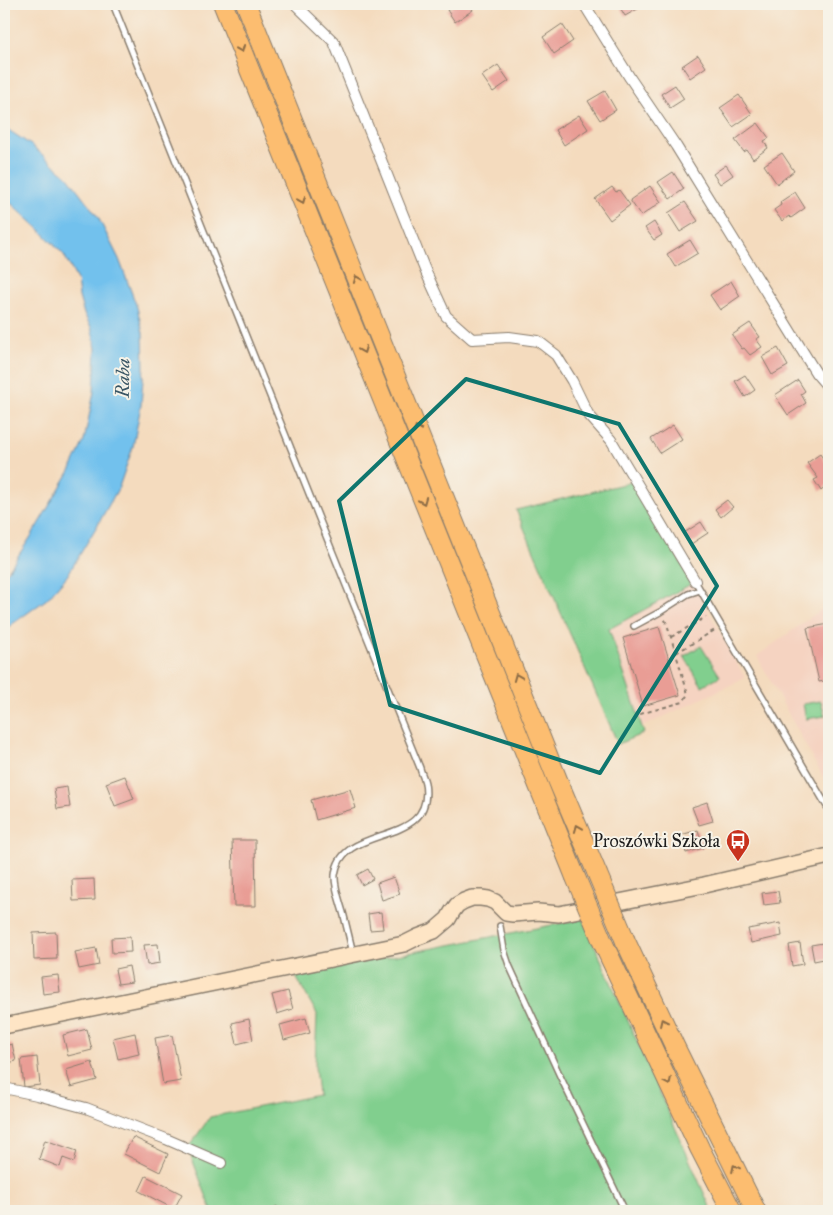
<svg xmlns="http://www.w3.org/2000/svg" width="833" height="1215" viewBox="0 0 833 1215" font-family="'IM FELL Great Primer',serif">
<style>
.built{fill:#f5d3c1}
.green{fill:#81cf8e;stroke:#4e7655}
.water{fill:#72c1ed;stroke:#476e84}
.building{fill:#e99d95}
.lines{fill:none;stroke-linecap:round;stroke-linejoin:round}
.service-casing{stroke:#887c6d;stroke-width:8}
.minor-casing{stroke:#887c6d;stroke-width:12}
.secondary-casing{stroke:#887c6d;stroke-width:18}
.motorway-casing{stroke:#887c6d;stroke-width:21}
.path{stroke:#887c6d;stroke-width:2;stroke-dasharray:4 4;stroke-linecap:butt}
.service{stroke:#fff;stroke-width:5}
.minor{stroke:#fff;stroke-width:10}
.secondary{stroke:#fee5c5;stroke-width:15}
.motorway{stroke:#fcbd6f;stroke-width:19}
.motorway-bridge-casing{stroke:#887c6d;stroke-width:21;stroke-linecap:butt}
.motorway-bridge{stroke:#fcbd6f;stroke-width:19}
.oneway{stroke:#8c6c46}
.marked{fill:none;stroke:#0f766e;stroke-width:4;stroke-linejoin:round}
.labels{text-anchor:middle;stroke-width:4;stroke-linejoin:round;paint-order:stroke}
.poi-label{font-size:18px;fill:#1c1c1c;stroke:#f7f3e8;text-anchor:end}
.water-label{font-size:19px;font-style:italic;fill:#3a5665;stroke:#f7f3e8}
</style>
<rect width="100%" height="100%" fill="#f7f3e8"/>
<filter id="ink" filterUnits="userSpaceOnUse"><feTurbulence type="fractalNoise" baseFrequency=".02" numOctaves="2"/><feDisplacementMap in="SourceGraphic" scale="10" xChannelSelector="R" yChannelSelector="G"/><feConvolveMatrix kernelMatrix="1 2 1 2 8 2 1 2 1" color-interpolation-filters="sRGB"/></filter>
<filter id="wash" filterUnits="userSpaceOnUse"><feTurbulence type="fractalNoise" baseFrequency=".0096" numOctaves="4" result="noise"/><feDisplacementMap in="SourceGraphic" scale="20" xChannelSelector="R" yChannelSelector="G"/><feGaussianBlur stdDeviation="1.12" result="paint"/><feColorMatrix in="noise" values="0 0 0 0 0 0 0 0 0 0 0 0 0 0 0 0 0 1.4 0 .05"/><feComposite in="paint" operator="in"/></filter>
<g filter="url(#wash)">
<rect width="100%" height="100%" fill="#f4dbbe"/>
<path class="built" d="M693 583 745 678 642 727 609 629Z
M829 604V788L757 656Z"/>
<path class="green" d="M632 482 693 583 609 629 644 733 618 744 516 510Z
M701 646 720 676 702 686 684 656Z
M821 701 825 716 806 719 803 704Z
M583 919 712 1211H212L188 1148 210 1117 318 1095 315 1067 317 1014 295 975Z"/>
<path class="water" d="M4 127 31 145 68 177 98 217 119 259 137 307 143 333 144 367 141 405 133 447 119 487 97 526 67 576 47 599 4 630V574L8 571 30 538 71 469 84 441 94 392 96 348 91 327 84 314 79 297 77 280 64 255 39 229 4 197Z"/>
<g id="blocks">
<path class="building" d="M451 4H469L473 10 455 22 447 10 453 7Z
M618 4H642L643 6 625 16Z
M562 24 573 41 554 54 543 37Z
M698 55 706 67 690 78 682 66Z
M498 65 509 81 493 92 482 76Z
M675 85 684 99 670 108 661 94Z
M605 91 616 110 600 120 588 101Z
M739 95 752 114 733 127 720 108Z
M579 115 588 129 564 145 555 130Z
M758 123 769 138 764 141 768 148 753 159 747 150 744 152 735 140Z
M782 153 794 171 777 184 764 165Z
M726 165 733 175 720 184 713 174Z
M673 172 684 189 670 199 658 182Z
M650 186 661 202 641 216 630 200Z
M612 187 616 192 619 190 630 205 610 220 595 199Z
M795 192 805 208 791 218 789 216 782 221 774 210 781 205 780 202Z
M685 202 698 221 680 232 668 213Z
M654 222 662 235 654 240 645 228Z
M690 240 698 253 675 267 667 254Z
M731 281 740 296 720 310 710 295Z
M750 323 760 337 756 339 762 347 750 355 744 348 742 349 732 335Z
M778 348 788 366 772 375 762 357Z
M745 375 755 390 745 397 735 381Z
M798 380 805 391 801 394 806 403 788 415 775 395Z
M673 425 682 439 660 453 651 439Z
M820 454 829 467V484L821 491 814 480 818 478 807 463Z
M727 500 733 507 721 517 715 509Z
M701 522 708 533 691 544 684 533Z
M829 624V680L819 682 807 628Z
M659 627 680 695 643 706 623 638Z
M125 776 134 799 115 806 106 783Z
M67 787 70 807 57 809 54 789Z
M350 789 356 808 316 820 311 800Z
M707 802 713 821 699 825 692 807Z
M698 830 703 848 686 853 681 835Z
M232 840H255L256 906H234Z
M368 869 373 879 362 885 357 875Z
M394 877 400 894 382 900 377 883Z
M94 879 95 900 73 901 72 880Z
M778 891 780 903 764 905 762 893Z
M381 912 383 929 370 930 368 914Z
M780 923 782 936 751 943 748 929Z
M56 932 57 959 34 960 33 933Z
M130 937 131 952 112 953 111 938Z
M829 942V958L814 961 811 945Z
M800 943 803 964 792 966 789 945Z
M158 944 160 963 147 965 144 945Z
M96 948 99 965 79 969 75 952Z
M129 966 132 982 118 984 115 969Z
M58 975 60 992 43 994 41 977Z
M288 991 293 1009 277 1014 272 995Z
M306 1018 310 1033 284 1040 280 1025Z
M249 1019 253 1040 237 1044 232 1023Z
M87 1029 92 1050 68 1056 63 1035Z
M135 1033 139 1054 118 1059 113 1038Z
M172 1035 181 1081 163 1084 155 1038Z
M12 1044 16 1061 4 1064V1046Z
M37 1057 40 1085 24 1087 21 1059Z
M92 1062 97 1080 71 1087 66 1070Z
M133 1137 168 1154 160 1172 124 1154Z
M45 1140 77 1151 74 1162 63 1158 60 1167 39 1159Z
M146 1176 182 1194 174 1209 139 1191Z
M276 1206 283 1211H273Z"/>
</g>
</g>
<g filter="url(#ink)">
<use href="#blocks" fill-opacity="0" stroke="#887c6d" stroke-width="1"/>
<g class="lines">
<g class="service-casing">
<path id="service" d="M113 4 320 521 420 768C421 773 424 778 425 783 436 850 341 821 335 875 334 887 341 904 344 916 347 928 350 941 353 953
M695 581 829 810
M634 626 660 612 688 594 700 590
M500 926 504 950 509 965 560 1076 625 1211"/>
</g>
<g class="minor-casing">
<path id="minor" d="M296 4 297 6 334 42 425 270 446 316 472 339 509 337 538 341 556 355 572 381 588 414 611 440 695 581
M584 4 630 78 676 146 816 373 829 388
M4 1088 37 1095 86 1108 166 1139 221 1163"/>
</g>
<g class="secondary-casing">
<path id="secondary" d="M4 1026 404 944 418 937 434 931 448 919 452 912 457 905 464 901 472 898H481L488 899 495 902 506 913 513 914 538 912 559 914 704 885 829 856"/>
</g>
<g class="motorway-casing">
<path id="motorway" d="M223 4 575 876
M246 4 558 781 597 873
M625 940 675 1047 756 1211
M603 943 700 1149 732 1211"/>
</g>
<path class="path" d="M671 637 706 617
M676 653 715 630
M640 714 683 702 688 694 667 624 664 618"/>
<use href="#service" class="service"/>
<use href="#minor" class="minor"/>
<use href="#secondary" class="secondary"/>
<use href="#motorway" class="motorway"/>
<g class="motorway-bridge-casing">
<path id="motorway-bridge" d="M597 873 625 940
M575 876 603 943"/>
</g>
<use href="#motorway-bridge" class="motorway-bridge"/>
</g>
<defs><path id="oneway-chevron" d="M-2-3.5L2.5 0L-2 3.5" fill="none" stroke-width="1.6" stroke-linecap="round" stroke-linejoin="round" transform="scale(1.25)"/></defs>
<g class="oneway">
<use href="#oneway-chevron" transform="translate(241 49) rotate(68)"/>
<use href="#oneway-chevron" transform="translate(302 200) rotate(68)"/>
<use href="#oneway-chevron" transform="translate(357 279) rotate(-112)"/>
<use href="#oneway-chevron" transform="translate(363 350) rotate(68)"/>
<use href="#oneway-chevron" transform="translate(417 429) rotate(-112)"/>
<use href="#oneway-chevron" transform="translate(423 501) rotate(68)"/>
<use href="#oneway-chevron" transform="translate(517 677) rotate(-112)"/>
<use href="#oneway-chevron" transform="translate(578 828) rotate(-112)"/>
<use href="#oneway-chevron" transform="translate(663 1022) rotate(-115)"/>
<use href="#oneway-chevron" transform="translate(668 1082) rotate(64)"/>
<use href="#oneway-chevron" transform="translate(735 1168) rotate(-116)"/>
</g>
</g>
<path class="marked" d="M466 379 619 424 717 586 600 773 390 705 339 501Z"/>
<defs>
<g id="bus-pin" transform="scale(1.25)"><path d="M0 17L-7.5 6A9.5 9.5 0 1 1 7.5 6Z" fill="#c8321e" stroke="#f7f3e8"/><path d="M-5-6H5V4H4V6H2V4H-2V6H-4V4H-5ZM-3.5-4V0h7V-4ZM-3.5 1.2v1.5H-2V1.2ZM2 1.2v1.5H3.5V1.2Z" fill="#fff"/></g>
</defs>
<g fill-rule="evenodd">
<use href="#bus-pin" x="738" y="841"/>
</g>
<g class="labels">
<g class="poi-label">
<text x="720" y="847">Proszówki Szkoła</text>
</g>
<g class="water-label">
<text transform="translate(122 378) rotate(-89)" y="7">Raba</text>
</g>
</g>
<rect width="833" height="1215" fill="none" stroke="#f7f3e8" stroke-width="20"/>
</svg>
